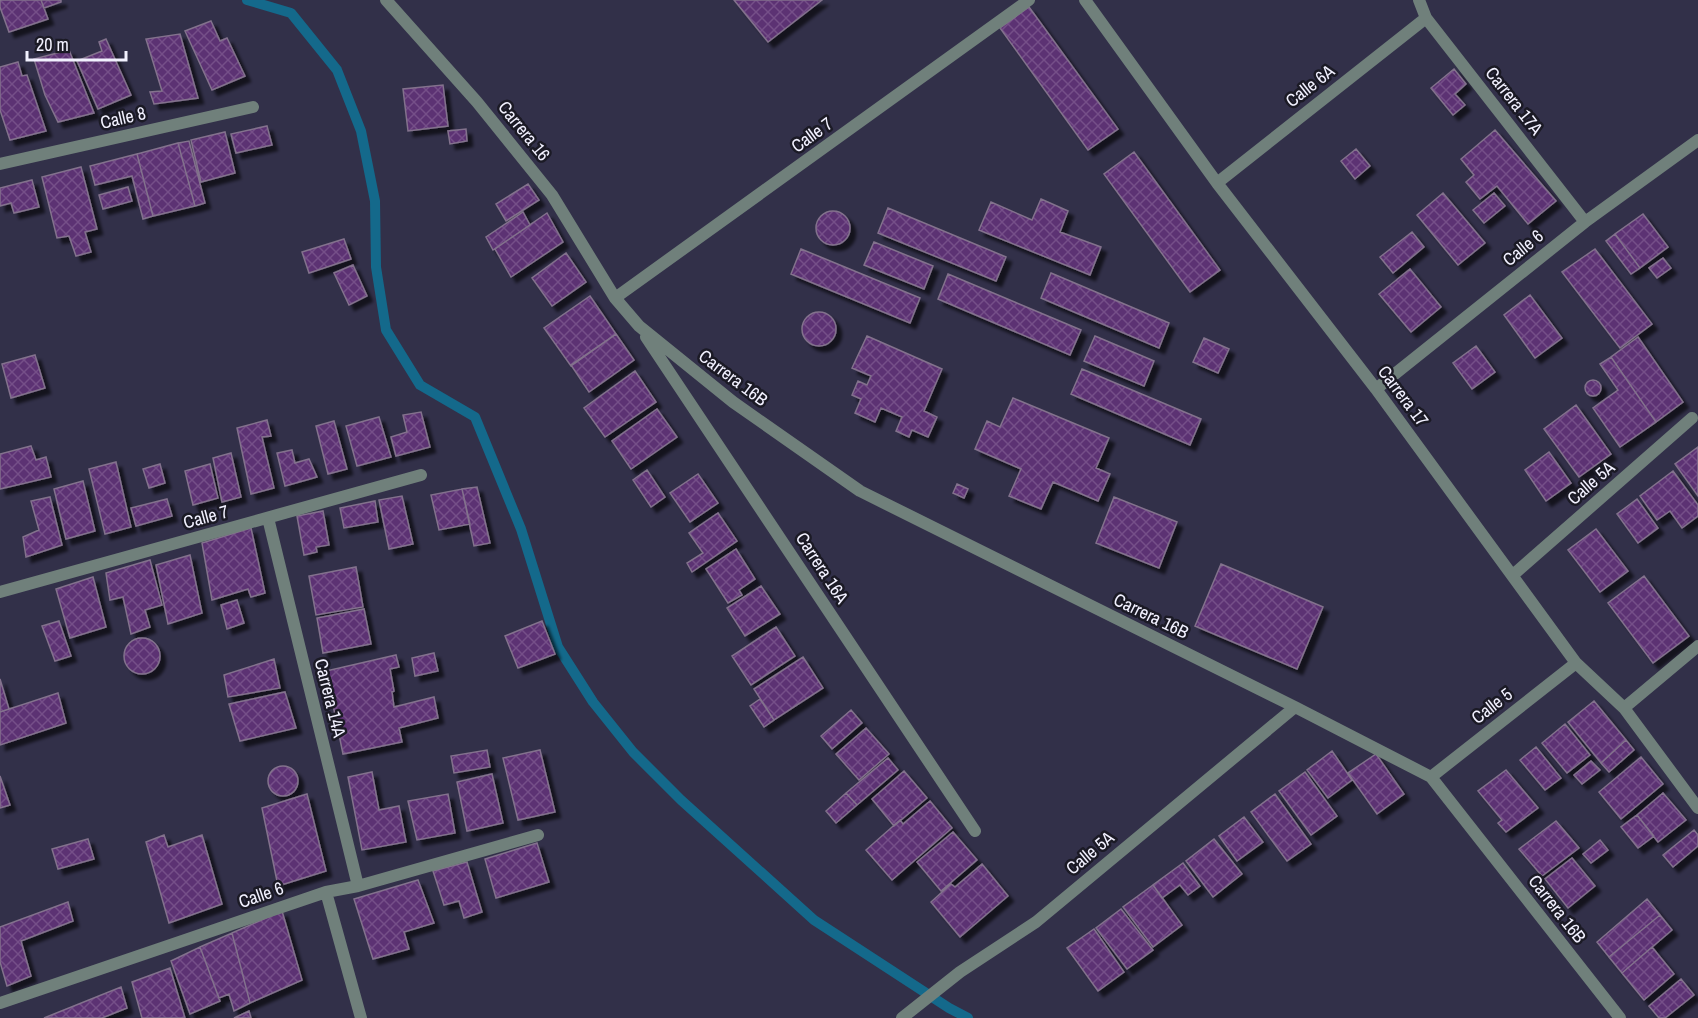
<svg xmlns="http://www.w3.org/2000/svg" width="1698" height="1018" viewBox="0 0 1698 1018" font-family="'Archivo Narrow',sans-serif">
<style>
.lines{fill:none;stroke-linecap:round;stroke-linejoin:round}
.stream{stroke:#14698b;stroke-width:10}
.building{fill:url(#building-cross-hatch);stroke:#83728d;stroke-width:1.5;filter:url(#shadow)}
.street{stroke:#70807b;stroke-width:12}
.labels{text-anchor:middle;stroke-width:5;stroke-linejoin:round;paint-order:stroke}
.street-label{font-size:18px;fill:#f2f1ff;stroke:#1b1a25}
</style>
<defs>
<pattern id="building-cross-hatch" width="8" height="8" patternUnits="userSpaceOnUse" patternTransform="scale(1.5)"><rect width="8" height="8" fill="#5c3173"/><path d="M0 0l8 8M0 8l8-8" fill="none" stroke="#744f88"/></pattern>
<filter id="shadow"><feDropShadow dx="5.5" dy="5.5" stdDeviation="1.5" flood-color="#0009"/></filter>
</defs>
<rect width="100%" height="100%" fill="#323049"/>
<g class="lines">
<path class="stream" d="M247 0 291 13 337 70 361 131 375 201 376 267 386 330 420 385 475 417 521 529 558 647 593 702 633 752 681 800 814 920 949 1008 968 1018"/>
</g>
<path class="building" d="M0 0H41L48 19 9 32 0 7Z
M41 0H61V2L44 8Z
M734 0H822L768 42Z
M1029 7 1118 129 1088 150 1000 28Z
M211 21 220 41 227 38 245 76 212 90 185 31Z
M180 34 198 98 154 104 150 92 162 91 146 39Z
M106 39 131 95 98 109 77 61 102 51 99 42Z
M69 50 94 113 58 122 45 95 34 59Z
M18 62 22 76 27 75 46 131 10 140 0 110V67Z
M1454 69 1466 84 1455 94 1465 105 1453 115 1431 88Z
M443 85 448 126 408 131 403 89Z
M267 126 272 145 236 153 231 134Z
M466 129 467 141 450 144 448 131Z
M1495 130 1556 201 1528 224 1497 186 1480 199 1466 182 1474 175 1461 159Z
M225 132 235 173 201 182 191 140Z
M189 141 205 203 195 206 178 143Z
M178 143 195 206 153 216 137 154Z
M1356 149 1370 166 1355 179 1341 161Z
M1134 152 1220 270 1190 292 1104 174Z
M137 154 153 216 143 219 132 176 95 185 90 166Z
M81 167 97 229 85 232 91 252 76 256 69 236 57 238 42 177Z
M32 180 39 207 14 213 11 203 0 206V188Z
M528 184 539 200 506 221 496 204Z
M128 187 132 201 103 209 99 195Z
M1443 193 1485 243 1458 265 1417 215Z
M1494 193 1505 206 1484 223 1473 210Z
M1041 199 1068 211 1060 232 1101 247 1090 275 979 230 991 202 1032 220Z
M888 208 1006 257 996 281 878 233Z
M816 228a17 17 0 1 1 34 0a17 17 0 1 1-34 0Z
M523 212 530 225 493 250 486 237Z
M547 213 563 242 511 277 495 249Z
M1643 214 1668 247 1640 268 1615 234Z
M1412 232 1424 247 1393 273 1380 257Z
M1615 234 1640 268 1631 274 1606 241Z
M344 239 351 259 309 273 302 252Z
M874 242 933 266 924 289 864 265Z
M801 249 920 298 910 323 791 274Z
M1595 249 1652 324 1620 348 1562 272Z
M566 253 586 282 552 306 532 278Z
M1663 258 1671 268 1657 278 1649 268Z
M353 265 367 296 349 305 334 273Z
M1410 269 1441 307 1411 332 1379 294Z
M1051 273 1169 323 1159 348 1041 298Z
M948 274 1081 330 1070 355 938 299Z
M1530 295 1562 338 1535 358 1504 315Z
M590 296 616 334 571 366 544 328Z
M802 329a17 17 0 1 1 34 0a17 17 0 1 1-34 0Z
M616 334 634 360 589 392 571 365Z
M867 336 942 369 924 411 937 417 928 437 912 430 909 437 896 431 902 417 881 408 875 422 855 413 861 399 852 395 858 381 867 385 871 376 852 368Z
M1095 336 1154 361 1144 386 1084 361Z
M1638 337 1683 402 1656 422 1611 357Z
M1204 338 1229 349 1218 373 1193 362Z
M1476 346 1495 372 1472 389 1453 363Z
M35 355 45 388 11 398 2 364Z
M1611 357 1656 422 1620 447 1593 408 1618 390 1600 364Z
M1082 369 1201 419 1190 445 1071 394Z
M635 371 656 402 605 437 584 408Z
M1585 388a8 8 0 1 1 16 0a8 8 0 1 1-16 0Z
M1013 398 1109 438 1096 468 1110 474 1098 501 1053 482 1041 509 1009 496 1021 469 975 449 987 421 1000 427Z
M1576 405 1611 454 1579 477 1544 429Z
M657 409 677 437 631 469 612 441Z
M421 412 430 447 396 456 391 437 407 432 403 415Z
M379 417 391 457 357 466 346 426Z
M267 420 271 436 262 437 274 488 251 494 237 428Z
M334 421 347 469 328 474 316 426Z
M31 446 36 460 46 457 51 477 0 489V454Z
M1698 447V496L1675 464Z
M292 450 295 463 309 459 317 477 285 486 277 453Z
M1549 452 1571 483 1546 501 1525 470Z
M231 453 241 497 222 502 213 458Z
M116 462 131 527 105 534 89 469Z
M160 464 165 483 149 488 143 469Z
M210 464 218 498 193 505 185 471Z
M647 470 665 497 651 507 633 480Z
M1673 471 1698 505V516L1682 528 1670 511 1657 520 1640 496Z
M698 474 718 503 690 522 670 493Z
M83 481 95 531 66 539 54 489Z
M957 484 968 489 964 498 953 493Z
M477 487 490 543 474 546 462 489Z
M462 489 470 524 439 530 431 495Z
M402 496 413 544 389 549 379 500Z
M50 497 62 545 26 557 23 537 39 530 31 501Z
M1114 497 1177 522 1159 568 1096 543Z
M167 499 172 516 136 526 131 508Z
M1637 499 1658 528 1638 543 1617 514Z
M375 501 378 522 344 528 340 508Z
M323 511 329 545 316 547 317 552 304 555 297 516Z
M718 513 737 541 692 572 687 563 703 553 689 533Z
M251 528 265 593 251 597 248 589 212 600 202 543Z
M1596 529 1628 571 1600 592 1568 550Z
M736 549 755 579 739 590 742 595 728 603 706 569Z
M190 555 202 613 168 624 156 565Z
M150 560 162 605 145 610 150 627 131 634 123 597 110 600 106 573Z
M1221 564 1323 607 1297 669 1195 626Z
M356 567 363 607 316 615 309 576Z
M1644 576 1689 636 1653 663 1608 603Z
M93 577 106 627 70 638 56 589Z
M761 586 780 614 745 636 727 608Z
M237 600 244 623 227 629 221 605Z
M364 609 371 644 323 653 317 618Z
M59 621 71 656 55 661 42 626Z
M542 621 555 654 518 668 505 636Z
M776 627 795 656 751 685 732 656Z
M124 656a18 18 0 1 1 36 0a18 18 0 1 1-36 0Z
M434 653 438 671 415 676 412 658Z
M396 655 399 667 390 669 394 691 392 692 394 707 434 697 438 718 399 728 402 742 343 754 326 671Z
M803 657 823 688 774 720 754 689Z
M274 659 280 688 228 697 224 675Z
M0 679 9 709 0 712Z
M285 692 296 728 240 741 229 704Z
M58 693 66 723 0 745V712Z
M760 699 774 720 764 727 750 706Z
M1594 701 1626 740 1601 763 1568 722Z
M851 710 862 723 832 749 821 736Z
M1565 724 1590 755 1567 773 1542 743Z
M866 728 889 754 859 780 836 754Z
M1626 740 1634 750 1609 772 1601 763Z
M1536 747 1561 778 1545 790 1520 760Z
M487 750 490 767 454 773 451 756Z
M540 750 555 812 518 820 503 758Z
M1332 751 1352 780 1328 798 1307 770Z
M1376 754 1404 794 1377 814 1348 773Z
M1641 757 1663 784 1621 819 1599 792Z
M888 758 898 770 857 805 846 793Z
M1591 761 1600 770 1582 784 1574 775Z
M268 781a15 15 0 1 1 30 0a15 15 0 1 1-30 0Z
M1506 770 1538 808 1506 832 1498 823 1502 820 1478 791Z
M904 771 927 798 894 826 872 799Z
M372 772 379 810 399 806 406 842 362 850 348 777Z
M1305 772 1337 816 1311 835 1279 791Z
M492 774 503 823 467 831 457 782Z
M0 776 10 805 0 808Z
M846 793 857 805 836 823 826 811Z
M1663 793 1686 820 1658 842 1637 815Z
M307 794 326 871 278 886 262 808Z
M448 794 455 833 417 840 408 801Z
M1275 794 1311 844 1287 861 1251 812Z
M930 801 952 828 892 880 866 850 900 820 903 824Z
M1637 815 1654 836 1638 848 1621 827Z
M1244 817 1263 842 1237 861 1219 836Z
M1556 821 1579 848 1542 876 1519 849Z
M1694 830 1698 835V846L1673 867 1663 855Z
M953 832 977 860 941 891 917 862Z
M164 835 168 847 202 835 222 904 169 923 146 842Z
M88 839 94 859 58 869 52 849Z
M1214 839 1242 874 1213 897 1186 861Z
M1600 840 1608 850 1591 863 1583 854Z
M537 843 549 882 496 898 485 859Z
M1572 858 1595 886 1568 908 1545 879Z
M467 862 482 912 464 918 459 901 444 905 433 871Z
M1183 863 1200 886 1188 895 1180 885 1162 898 1153 885Z
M982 864 1008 896 960 937 931 902 951 884 955 887Z
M418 880 434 923 404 932 409 949 373 959 354 899Z
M1153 885 1182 925 1153 947 1123 907Z
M1647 899 1660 915 1609 957 1597 942Z
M68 902 73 921 21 941 31 976 7 986 0 962V927Z
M1121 909 1153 950 1127 969 1096 928Z
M282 911 302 980 250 1003 232 933Z
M1660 915 1672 930 1622 973 1609 957Z
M1094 929 1124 972 1098 991 1067 948Z
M232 933 250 1003 234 1011 229 994 219 998 200 947Z
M200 947 220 1001 190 1014 171 961Z
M1652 947 1674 974 1644 1000 1622 973Z
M170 968 185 1018H142L132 982Z
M1681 979 1694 995 1665 1018H1659L1649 1006Z
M121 987 127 1008 102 1018H44Z
M249 1011 251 1018H234Z"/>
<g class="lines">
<path class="street" d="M386 0 477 102 552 195 615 298 639 326 733 402 860 491 1295 707 1431 777 1620 1018
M1085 0 1217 183 1376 389 1576 663 1624 708 1698 808
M1419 0 1426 18 1585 222
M0 164 253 107
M1217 183 1426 18
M615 298 1029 0
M646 337 975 831
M1376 389 1585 222 1698 140
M268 518 358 886
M1513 575 1692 418
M0 592 421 475
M1624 708 1698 646
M1431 777 1576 663
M326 892 361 1018
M0 1003 326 892 358 886 538 835
M902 1018 960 972 1036 922 1295 707"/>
</g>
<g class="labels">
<g class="street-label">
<text transform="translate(1310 86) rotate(-38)" y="6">Calle 6A</text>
<text transform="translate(1514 101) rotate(52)" y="6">Carrera 17A</text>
<text transform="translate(123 118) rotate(-13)" y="6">Calle 8</text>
<text transform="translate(524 131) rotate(51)" y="6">Carrera 16</text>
<text transform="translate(812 135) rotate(-36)" y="6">Calle 7</text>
<text transform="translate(1523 248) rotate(-39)" y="6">Calle 6</text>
<text transform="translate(733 378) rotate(37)" y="6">Carrera 16B</text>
<text transform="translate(1403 396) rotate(53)" y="6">Carrera 17</text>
<text transform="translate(1591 483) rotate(-41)" y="6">Calle 5A</text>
<text transform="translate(206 517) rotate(-15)" y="6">Calle 7</text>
<text transform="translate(822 568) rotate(57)" y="6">Carrera 16A</text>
<text transform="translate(1151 616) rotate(26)" y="6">Carrera 16B</text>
<text transform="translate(330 698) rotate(76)" y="6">Carrera 14A</text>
<text transform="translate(1492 706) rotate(-38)" y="6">Calle 5</text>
<text transform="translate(1090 853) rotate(-40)" y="6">Calle 5A</text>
<text transform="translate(261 895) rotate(-19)" y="6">Calle 6</text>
<text transform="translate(1557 909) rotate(52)" y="6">Carrera 16B</text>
</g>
</g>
<path d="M27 51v9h99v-9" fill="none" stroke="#f2f1ff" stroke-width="3"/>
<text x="36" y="51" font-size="18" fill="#f2f1ff" stroke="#1b1a25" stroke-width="4.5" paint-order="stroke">20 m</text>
</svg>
